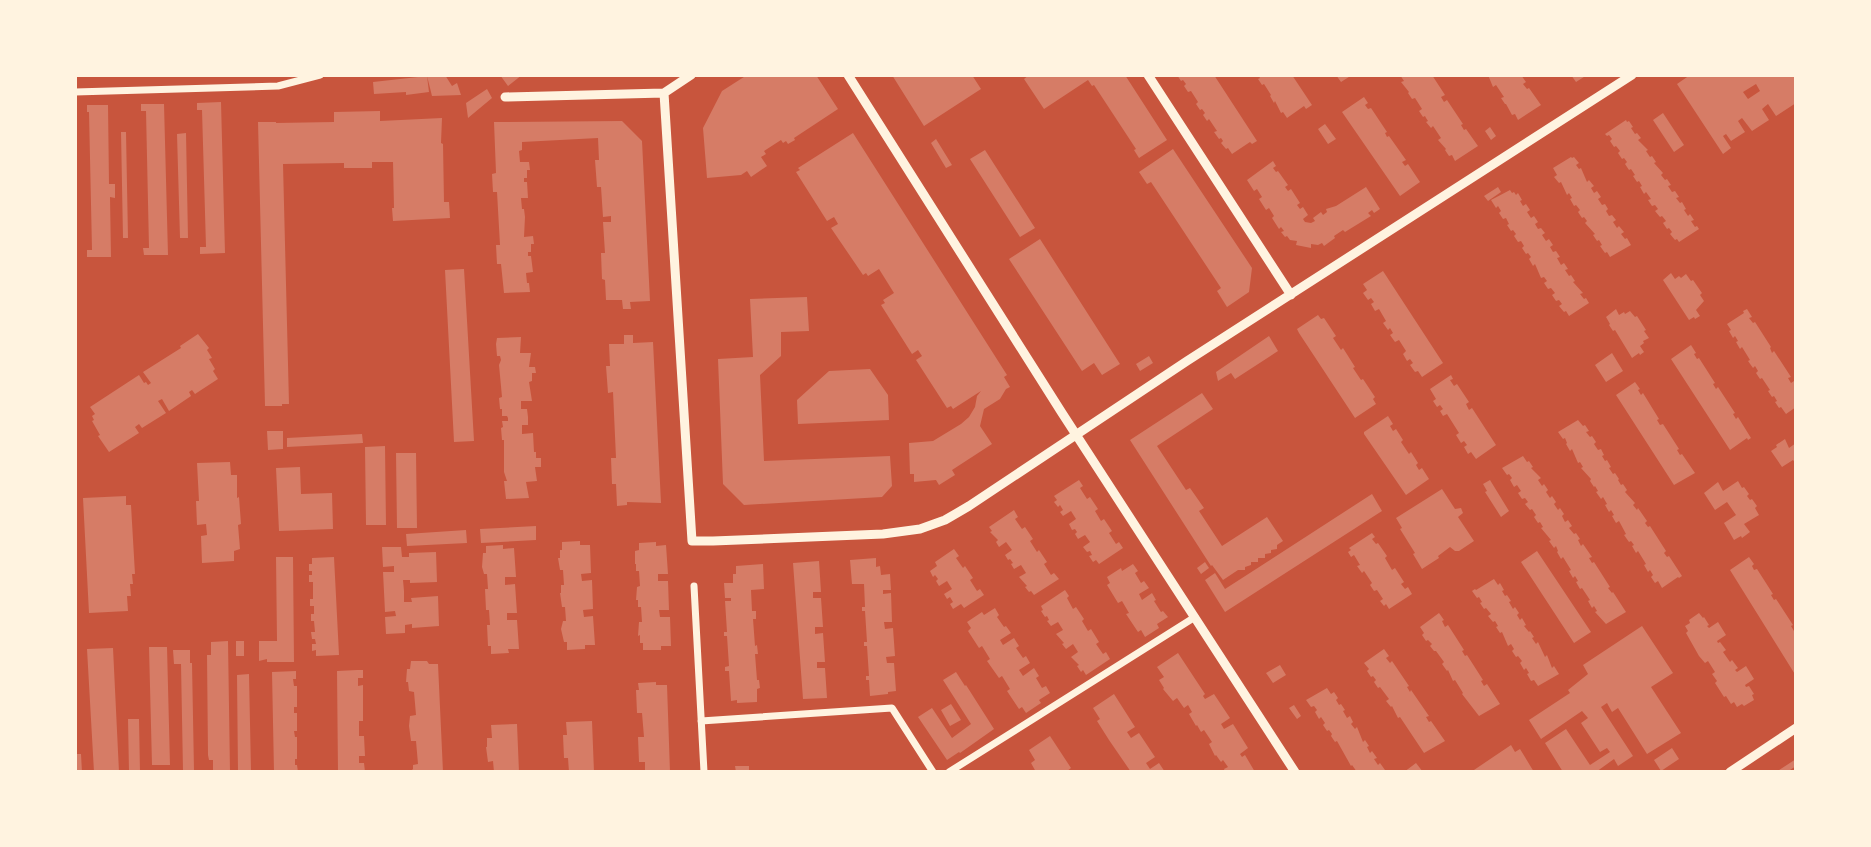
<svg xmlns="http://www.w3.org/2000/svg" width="1871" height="847" viewBox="0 0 1871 847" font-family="Ubuntu,sans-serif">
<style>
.building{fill:#d67c66;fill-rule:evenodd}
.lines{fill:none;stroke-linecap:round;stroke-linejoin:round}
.minor{stroke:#fff3e0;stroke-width:7}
.tertiary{stroke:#fff3e0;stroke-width:9}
</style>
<rect width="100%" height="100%" fill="#c8553d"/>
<path class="building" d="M429 75H445L452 86 457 83 461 95 432 96 427 76Z
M500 75H522L508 86Z
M747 75H816L838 109 794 138 795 140 788 144 786 141 783 143 781 140 764 151 766 154 761 157 767 166 751 177 747 171 741 175 707 178 703 128 722 91Z
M892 75H972L981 89 924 126Z
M1029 75H1125L1167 140 1139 158 1134 150 1136 149 1094 85 1092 86 1088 80 1044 109 1024 79Z
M1177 75H1214L1257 141 1252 144 1250 142 1232 154 1228 148 1226 149 1221 143 1223 141 1221 138 1219 139 1214 132 1217 131 1209 119 1207 121 1203 115 1205 113 1202 109 1200 110 1196 104 1198 102 1191 91 1188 92 1184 86 1186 84 1183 80 1181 81Z
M1258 75H1292L1312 105 1306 109 1304 106 1287 118 1283 112 1281 113 1275 101 1274 103 1270 96 1271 95 1264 84 1262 85 1258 79 1260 78Z
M1336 75H1352L1341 82Z
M1400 75H1432L1445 95 1441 97 1444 102 1447 100 1463 124 1461 125 1464 130 1466 129 1478 146 1455 161 1452 155 1449 156 1445 150 1446 149 1438 140 1441 138 1433 126 1431 128 1426 122 1428 121 1426 118 1425 116 1423 117 1419 111 1422 109 1415 98 1412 99 1408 93 1409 92 1401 82 1404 81Z
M1488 75H1521L1526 82 1523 84 1527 89 1529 88 1541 105 1518 120 1515 114 1512 115 1506 104H1505L1501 98 1504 97 1496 85 1493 87Z
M1571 75H1587L1576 82Z
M1690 75H1796V103L1776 116 1768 104 1762 109 1769 120 1752 131 1742 118 1738 121 1745 132 1731 141 1726 134 1723 136 1731 148 1723 154 1677 84ZM1756 84 1760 91 1748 99 1743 92Z
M427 76 429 92 406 95V92L374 94 373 82Z
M487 89 492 98 468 118 466 103Z
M1364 97 1368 103 1365 105 1368 109 1371 108 1387 132 1385 133 1387 137 1389 136 1406 160 1402 162 1405 166 1408 164 1420 182 1400 196 1342 112Z
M221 102 225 253 200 254V247H206L202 110H197V103Z
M141 104H164L168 255H144L143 248H149L146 111H141Z
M87 105H108L109 184H115V198L110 197 111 257H87V250H92L89 112H87Z
M380 111V121L442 118 441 143 443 144 444 202H449L450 218 393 221 392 208H394L393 162H372V168H344V163L283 164 289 404H282V406H265L258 122H276V123L334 122V112Z
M1663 113 1684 145 1674 152 1653 120Z
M1626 120 1627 122 1629 121 1633 127 1631 128 1635 134 1637 133 1641 138 1638 140 1648 150 1646 151 1650 157 1652 156 1656 162 1654 163 1663 173 1661 175 1665 180 1667 179 1671 185 1668 186 1672 192 1675 191 1679 197 1676 198 1680 203 1682 202 1686 209 1684 210 1688 216 1690 214 1694 220 1691 221 1695 227 1697 226 1699 229 1679 242 1677 239 1675 240 1670 234 1672 232 1669 228 1667 229 1663 223 1666 221 1662 216 1660 217 1655 211 1658 209 1655 205 1652 206 1648 200 1651 199 1646 192 1644 194 1640 187 1642 186 1639 181 1637 182 1633 176 1635 175 1631 169 1629 170 1625 164 1627 162 1624 158 1622 159 1618 153 1620 151 1616 146 1614 147 1610 141 1612 139 1609 135 1607 136 1605 134Z
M622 121 642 141 650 301 630 302 631 309H623L622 300H606L605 280 602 279 601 253H605L603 222H611V216L603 217 601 187H597L595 160H599L598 138 522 142V150L519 151 520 162H529L530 170H527V178H524V182H527L528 198H521L522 209H524L525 217 524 237 533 236 534 244H531V252H528V256H531L533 272 526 273 527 283H529L530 292 504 293 501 264H497L496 245H500L497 192H493L492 174 496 173 494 122Z
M1325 124 1336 139 1328 144 1318 129Z
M1490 127 1496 136 1491 140 1485 131Z
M121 132H126L128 238H123Z
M186 133 188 238H180L177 134Z
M853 133 1007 375 1004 377 1010 387 1006 389 1000 399 984 409 980 426 992 444 952 470 955 475 939 485 936 480 914 482V474H910L909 443 933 441 961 424 969 417 975 407 977 396 981 391 953 409 951 406 947 408 916 360 922 356 918 350 912 354 881 305 885 303 883 300 894 293 879 269 868 276 866 273 863 275 831 228 838 224 834 217 827 221 796 172 800 170 798 168Z
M936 139 952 165 946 168 931 143Z
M1173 149 1252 268 1249 292 1227 307 1217 291 1221 288 1151 182 1147 184 1139 172Z
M985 150 1035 228 1020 237 970 159Z
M1571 157 1572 158 1574 157 1579 163 1576 165 1579 169 1581 168 1587 182 1589 180 1594 186 1591 188 1594 193 1597 191 1601 197 1598 199 1602 205 1605 204 1608 209 1606 211 1609 216 1612 215 1616 220 1613 222 1617 228 1619 226 1624 232 1621 234 1625 239 1627 238 1631 245 1610 257 1607 252 1605 253 1600 246 1602 245 1599 240 1597 241 1593 235 1595 234 1585 223 1587 221 1584 217 1582 218 1578 212 1580 210 1576 205 1574 206 1570 199 1572 198 1569 193 1567 195 1561 182 1559 183 1554 177 1557 175 1553 168Z
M1273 161 1276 166 1273 168 1276 172 1278 171 1288 185 1285 187 1288 191 1291 189 1300 203 1297 205 1300 209 1303 207 1308 215 1303 219 1305 222 1311 223 1315 221 1313 218 1321 212 1323 215 1327 212 1326 209 1336 206 1366 187 1380 209 1374 213 1372 210 1368 213 1371 216 1345 232 1343 230 1334 236 1335 238 1324 246 1322 243 1318 245 1311 244V248L1296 245 1297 241 1290 240 1287 236 1285 237 1281 232 1284 231 1281 227 1279 229 1272 218 1274 216 1269 208 1266 210 1259 199 1262 197 1257 189 1254 191 1247 180Z
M1498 187 1501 192 1488 201 1484 196Z
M1510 190 1512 193 1514 192 1516 195 1518 193 1522 200 1520 201 1523 206 1526 204 1530 210 1527 212 1531 218 1534 216 1538 222 1535 224 1538 229 1541 228 1545 233 1542 235 1546 241 1549 239 1553 245 1550 247 1553 252 1556 251 1560 257 1557 258 1561 265 1564 263 1568 269 1565 270 1569 276 1571 275 1575 281 1573 282 1583 293 1580 294 1584 299 1586 298 1589 303 1569 316 1566 311 1564 312 1559 306 1562 304 1559 300 1556 301 1552 295 1555 293 1551 288 1548 289 1544 283 1547 281 1544 277 1541 278 1535 264 1533 266 1529 259 1531 257 1528 253 1526 254 1522 248 1524 246 1521 241 1518 242 1514 236 1516 234 1513 230 1511 231 1507 225 1509 224 1506 218 1503 219 1499 213 1501 211 1498 206 1496 208 1491 200Z
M1040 239 1120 364 1102 375 1094 363 1082 371 1009 259Z
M464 269 474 441 454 442 445 270Z
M1383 271 1443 363 1422 377 1418 371 1415 372 1410 365 1413 363 1410 359 1407 361 1403 354 1406 351 1399 340 1395 342 1390 335 1393 333 1390 328 1388 330 1383 323 1386 321 1379 309 1375 311 1371 304 1374 302 1371 298 1368 300 1363 293 1367 290 1363 284Z
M1671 273 1675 279 1679 276 1681 278 1686 274 1691 281 1693 280 1702 293 1700 295 1704 301 1696 310 1700 316 1695 319 1694 317 1689 320 1663 280Z
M807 297 809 331 781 332V356L760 375 764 461 890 456 892 486 882 497 744 505 723 484 718 359 753 357 750 299Z
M1616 309 1619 315 1624 312 1625 314 1630 311 1635 317 1637 316 1646 330 1644 331 1649 338 1643 341 1644 343 1640 346 1644 352 1640 355 1639 353 1632 358 1615 330 1613 331 1609 325 1610 324 1606 317Z
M1747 309 1752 317 1749 318 1753 323 1755 322 1771 347 1770 348 1772 353 1774 351 1791 377 1788 378 1791 383 1794 381 1796 385V407L1786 414 1781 407 1779 408 1775 402 1777 401 1774 396 1772 397 1768 391 1770 390 1762 378 1760 379 1756 373 1758 371 1755 366 1753 368 1748 361 1750 360 1742 347 1740 349 1736 342 1738 341 1735 336 1733 338 1729 331 1731 330 1727 324 1744 313 1743 311Z
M1318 315 1321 319 1324 318 1336 336 1333 338 1341 350 1343 348 1355 367 1353 368 1361 380 1363 379 1375 397 1373 399 1376 404 1355 418 1299 333 1297 329Z
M198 334 209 348 207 350 212 358 209 359 215 369 213 371 218 379 195 394 192 390 189 392 191 396 169 411 162 399 158 401 166 413 142 428 139 424 135 427 139 433 109 452 98 436 100 435 92 421 94 420 92 416 95 414 90 407 139 375 144 383 146 382 148 385 151 383 143 372 181 348 180 346Z
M624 335H633V343L653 342 661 503 627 502V505L617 506 616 484H612L611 458H616L613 392 608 393 606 366H610L609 344H624Z
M1269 336 1278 351 1235 379 1231 373 1218 381 1216 372Z
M521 337 520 353H531L529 367H535L536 373H532V381L529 382 532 401H521V409H527L528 417V425H522V434L533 433 534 452H536V458H541V467H535L537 481 526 482 529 498 506 499 504 481H507L504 472V440H502L501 428 503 427 502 421H508V418L507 416H502V409H500L499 398 502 397 499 365 501 360 500 356H497L496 344 497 338Z
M1691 345 1696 353 1694 354 1697 359 1699 358 1715 383 1713 384 1716 389 1718 387 1735 413 1733 414 1736 419 1738 417 1751 438 1748 440 1747 438 1730 450 1671 359Z
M1612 353 1623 371 1606 382 1595 365Z
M1149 356 1153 363 1140 371 1136 364Z
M870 369 888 395 889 420 798 424 797 400 829 371Z
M1451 375 1453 379 1450 380 1454 386 1457 384 1469 402 1466 404 1469 410 1472 408 1496 445 1476 459 1471 452 1468 454 1464 447 1467 445 1464 441 1461 443 1456 435 1459 433 1447 414 1443 416 1440 411 1443 409 1440 405 1437 407 1433 401 1436 399 1430 389Z
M1635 382 1640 389 1638 390 1641 395 1643 393 1659 419 1657 420 1660 425 1663 424 1679 449 1677 450 1680 455 1682 454 1695 473 1674 485 1616 395Z
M1202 393 1213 409 1157 446 1186 490 1190 488 1204 508 1199 511 1222 546 1267 517 1283 541 1277 545V549L1271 550V553L1265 554V558H1258V562H1251V565L1245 567V570H1238L1223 580 1212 565 1211 566 1130 440Z
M1388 416 1393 424 1390 426 1393 431 1396 429 1403 440 1401 442 1409 454 1411 452 1418 463 1416 465 1419 470 1422 468 1429 479 1406 495 1364 434V432Z
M1578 420 1583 426 1585 425 1589 431 1586 432 1590 437 1592 436 1596 442 1594 444 1598 450 1601 449 1604 455 1602 456 1605 461 1607 460 1611 467 1609 468 1613 474 1615 473 1619 479 1618 480 1621 485 1623 484 1627 490 1625 492 1635 503 1633 505 1637 510 1638 508 1647 521 1645 523 1648 527 1650 526 1666 551 1664 553 1667 557 1669 556 1682 576 1679 578 1678 577 1662 588 1658 581 1655 583 1651 577 1653 575 1650 570 1648 572 1644 565 1646 564 1638 551 1636 553 1632 546 1634 545 1631 541 1629 542 1624 535 1626 534 1619 521 1616 523 1612 516 1614 515 1611 510 1609 512 1605 505 1607 504 1603 497 1601 499 1596 492 1598 491 1595 486 1594 487 1590 481 1591 479 1581 468 1583 467 1580 462 1578 463 1572 449 1570 451 1566 444 1567 443 1565 438 1563 439 1558 432Z
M267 431H283V449L268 450Z
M362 434 363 443 287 447V438Z
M1785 439 1789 448 1796 443V464L1793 460 1782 467 1771 451 1777 447 1776 445Z
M385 446 386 525H366L365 447Z
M396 453H416L417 528H397Z
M1523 456 1527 462 1529 461 1533 467 1531 468 1541 478 1538 480 1542 486 1544 484 1548 490 1546 492 1550 498 1552 496 1556 502 1554 504 1558 510 1560 508 1564 514 1562 516 1565 522 1568 520 1572 526 1569 528 1574 534 1576 533 1580 539 1578 540 1581 546 1583 544 1592 557 1589 558 1592 563 1594 562 1610 587 1608 588 1612 593 1613 592 1626 612 1606 624 1595 612 1597 611 1594 606 1592 608 1588 601 1590 600 1582 588 1580 589 1576 582 1578 581 1575 576 1573 578 1569 571 1571 570 1563 557 1561 559 1557 552 1558 551 1556 546 1554 548 1549 541 1551 540 1541 528 1543 527 1540 522 1538 523 1534 517 1536 515 1532 509 1530 510 1525 504 1528 502 1525 498 1522 499 1518 493 1521 491 1517 485 1514 487 1510 480 1512 478 1509 474 1507 475 1502 468Z
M230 462 231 475H237V498L239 497 241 524 238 525 240 549 234 551V561L202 563 201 536 207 535 206 524 197 525 196 501H199L197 463Z
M300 467 301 494 332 493 333 529 279 531 276 468Z
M1079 480 1083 486 1080 488 1087 499 1090 497 1098 509 1095 511 1101 521 1104 519 1112 531 1109 533 1116 544 1119 542 1123 548 1099 564 1096 560 1093 562 1089 556 1092 555 1090 551 1087 552 1083 547 1090 542 1085 535 1078 539 1075 534 1077 532 1075 529 1072 530 1069 524 1076 519 1071 511 1063 516 1060 512 1063 510 1060 505 1058 507 1054 502 1057 500 1054 496Z
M1490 480 1509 511 1501 517 1485 492 1487 491 1483 484Z
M1738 481 1742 488 1744 487 1749 494 1747 496 1750 500 1752 499 1757 506 1755 508 1759 515 1744 524 1750 532 1742 538 1741 536 1734 540 1724 523 1736 515 1727 502 1715 510 1704 493 1718 482 1723 491Z
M1442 489 1455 509 1461 508 1463 513 1458 517 1474 541 1459 551H1455L1450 547 1438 556 1439 558 1422 569 1413 554 1415 553 1400 529 1402 528 1396 518Z
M1372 494 1382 511 1225 612 1205 580 1215 573 1225 589Z
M126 496V505H131L135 574H132L133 584H130L131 596H127L128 611 89 613 83 498Z
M1014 510 1018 517 1015 519 1022 529 1025 527 1033 539 1030 541 1037 552 1039 550 1047 562 1044 564 1051 575 1054 573 1059 579 1034 595 1031 591 1029 592 1025 587 1027 586 1019 577 1026 573 1021 565 1014 569 1011 564 1013 563 1010 559 1008 560 1005 555 1012 550 1006 542 999 547 996 542 998 540 990 532 992 531 989 527Z
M536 526V540L481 543 480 529Z
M466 530 467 543 407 546 406 534Z
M1372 533 1375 537 1372 539 1376 544 1378 543 1387 556 1385 558 1392 570 1395 568 1404 582 1401 584 1405 589 1408 587 1412 594 1389 609 1386 604 1384 606 1380 601 1383 599 1377 590 1374 591 1370 585 1372 583 1364 571 1362 573 1357 566 1360 565 1354 555 1351 557 1348 552 1351 550 1349 548Z
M580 541V545H590L591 573 581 574 582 581 592 580 593 609 583 610 584 617 593 616 595 645H585V649L567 650V642H564L561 629 563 621H566L565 607H562L560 593H561V585H564L563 570H560L558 558H560V550H562V542Z
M656 542V546L666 545 668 574H658V581H668L669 610H659L660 617H670L671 646H661V650H643V643H640V635L638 636 639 622H642L641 607H638V600H636L637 587 640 586 639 571H636V564H635V551L639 550V543Z
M503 545V549L514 548 516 577H505V585L515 584 517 613H507V620H517L519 649H508L509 653 491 654V646H488L487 625H490L489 610H486L485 589H488L487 574H484L482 567 483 553H486V546Z
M382 547H401L402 557H409V553L436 552 437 582 410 583V580H403L404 591V602H412L411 598 438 596 439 626 412 628V624L405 625V633L386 634 385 617 396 616 395 611 385 612 383 572H394V566L383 567Z
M954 549 959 556 956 558 963 568 965 566 973 578 970 580 977 591 980 589 984 595 964 608 961 604 953 609 950 604 953 602 950 597 947 599 944 594 952 589 947 581 939 586 936 581 938 579 935 575 933 577 930 571 937 566 935 562Z
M1537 551 1591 632 1574 643 1521 562Z
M276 557H293L294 662H267V659L259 661V641H277Z
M334 557 339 655 316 656V650L312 651V644H316L315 639H312L311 632H315L314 621H311V614H314V606H310V599H313V582H309V575H312V571H309V564H312V558Z
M1749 557 1754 564 1752 566 1754 570 1757 569 1773 594 1771 595 1774 600 1776 599 1793 625 1791 626 1794 631 1796 630V676L1730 570Z
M876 558V567L880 566 881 575 890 574 891 590H883V594L891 593 892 622H884L885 629 893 628 895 656 886 657 887 663H894L896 691 888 692V694L870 696 869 680H866V676H869L867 646H864V642H867L865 611H862V607H865L864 584H852L850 560Z
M819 561 821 592H813V598H821L823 627H815V634L823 633 825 662H817V668H825L827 698 803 699 793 563Z
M1205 562 1209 568 1201 574 1197 568Z
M763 564 764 589 751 590 752 611H756V619H753L755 646 757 645 758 654H755L757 680H759L760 688 757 689V702L737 703V700L731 701 729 671H725V667L729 666 727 636H724V632H727L725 601H731V598H725L724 583H733V574H736V566Z
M1133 564 1138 571 1135 573 1141 583 1144 581 1149 588 1139 594 1142 600 1152 593 1156 600 1154 601 1161 612 1163 611 1168 617 1157 624 1159 628 1145 637 1141 630 1138 632 1126 614 1129 613 1122 601 1118 603 1107 585 1110 583 1107 577 1121 568 1122 571Z
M1494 579 1498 585 1500 583 1504 590 1502 591 1505 596 1507 595 1511 601 1509 602 1513 609 1515 607 1519 613 1517 615 1520 620 1522 618 1526 625 1524 626 1529 632 1530 631 1534 637 1532 638 1536 644 1538 642 1545 657 1547 655 1552 668 1554 666 1559 674 1538 686 1534 680 1531 681 1527 674 1529 673 1526 668 1524 670 1520 663 1522 661 1518 656 1516 657 1512 651 1514 649 1511 644 1508 646 1502 632 1500 633 1496 627 1498 626 1495 621 1493 622 1488 616 1491 614 1486 608 1484 609 1480 603 1482 602 1479 597 1477 598 1472 591 1475 589 1476 590Z
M1065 590 1069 596 1067 598 1073 609 1076 607 1084 619 1082 621 1088 631 1091 629 1099 642 1096 644 1103 654 1106 652 1110 659 1086 675 1083 670 1081 672 1077 666 1079 665 1071 657 1078 652 1073 644 1066 649 1062 644 1064 643 1056 634 1063 630 1058 622 1051 626 1047 621 1049 620 1047 616 1045 617 1041 611 1043 610 1041 606Z
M995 608 999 615 997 617 1004 627 1006 626 1011 633 1000 640 1003 645 1014 638 1019 646 1016 648 1023 658 1026 656 1030 663 1019 670 1023 676 1034 668 1039 676 1036 678 1042 688 1046 686 1050 693 1039 700 1041 703 1026 713 1022 707 1019 709 1007 691 1010 689 1002 676 999 678 987 661 990 659 982 646 979 648 968 631 971 628 967 622 982 612 984 615Z
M1439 613 1444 620 1442 621 1445 627 1448 625 1464 650 1462 651 1465 656 1467 655 1483 680 1481 681 1484 686 1487 684 1500 704 1479 716 1462 694 1463 693 1455 680 1453 681 1448 670 1447 671 1442 664 1444 662 1436 651H1434L1430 646 1432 644 1428 640 1426 641 1422 635 1424 633 1420 627Z
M1699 613 1703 618 1704 617 1709 625 1707 626 1709 628 1718 622 1726 635 1717 641 1718 643 1720 642 1726 650 1723 652 1730 662 1732 660 1738 668 1735 670 1737 672 1746 666 1754 679 1745 685 1746 687 1749 686 1754 694 1752 695 1754 700 1744 706 1742 704 1737 707 1734 702 1731 704 1726 696 1724 697 1715 683 1717 681 1712 674 1715 672 1708 661 1705 663 1699 656 1686 633 1688 631 1685 626 1690 623 1689 620Z
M1642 626 1673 673 1651 687 1681 733 1647 754 1618 708 1612 712 1607 703 1601 707 1633 756 1618 766 1614 759 1596 772H1563L1545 743 1566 729 1590 765 1610 752 1607 748 1600 752 1581 723 1588 718 1582 711 1541 739 1529 720 1570 693 1568 690 1588 674 1583 665Z
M228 641 230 772H213V760H209L208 755 207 655H211V642Z
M236 641H244V656H236Z
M149 647H167L170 765H152Z
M113 648 119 772H94L87 649Z
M1384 649 1389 656 1386 658 1390 663 1392 661 1409 686 1407 687 1410 692 1411 690 1429 716 1426 717 1429 722 1431 721 1445 741 1424 753 1400 717 1398 718 1392 706 1391 707 1386 701 1389 699 1380 687 1378 688 1374 682 1376 680 1373 676 1371 677 1367 671 1369 669 1364 663Z
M173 650H190V663H192L194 770 183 771 181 664H174Z
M1178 653 1205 694 1203 696 1205 699 1214 694 1230 718 1221 724 1224 729 1233 724 1248 748 1240 754 1242 757 1245 755 1255 772H1225L1224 769 1228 767 1223 760 1221 762 1216 755 1215 756 1209 744 1212 742 1204 730 1201 732 1197 725 1196 726 1189 714 1192 712 1188 705 1184 708 1177 698 1173 701 1163 689 1164 688 1159 680 1164 677 1157 667Z
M411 661H427L429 664H438L443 772H410L413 769V765L418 764 416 741H411L409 726 410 716 416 715 414 692 409 691 408 682H406L407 669H410Z
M1280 665 1286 675 1273 683 1266 673Z
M357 670H363V678H358V686L363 685V721H359V736H364L365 756H359V763H364L365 772H338L337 671Z
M296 671V679H293L294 686H297V707H294V713H297V731H294L295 737H297V759H295V765H297L298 772H274L272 672Z
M956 672 965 686 966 685 994 729 960 753 959 752 947 760 918 717 932 708 952 738 971 724 943 680Z
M249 674 251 772H238L237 675Z
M656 682V685H667L670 772H645V762H639L638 737H644L642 713H637L636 690H639L638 683Z
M1327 688 1331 694 1334 692 1338 698 1336 700 1339 705 1341 704 1345 710 1343 711 1347 718 1350 716 1353 722 1351 724 1355 729 1357 727 1363 742 1365 740 1369 746 1367 747 1370 753 1372 751 1377 758 1374 759 1378 765 1380 763 1385 770 1382 772H1357L1352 765 1351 766 1337 741 1335 742 1331 736 1332 734 1329 730 1327 731 1323 725 1325 723 1321 717 1319 719 1315 712 1317 710 1314 706 1311 707 1306 700Z
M1114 694 1135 727 1127 732 1131 738 1139 733 1155 757 1146 763 1150 769 1159 763 1165 772H1131L1109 740 1097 721 1100 719 1093 708Z
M951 704 961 720 950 726 941 710Z
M1294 705 1301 716 1297 719 1289 708Z
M128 719H139L140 772H129Z
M592 721 594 772H569L568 758H564L563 735H567L566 722Z
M517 724 519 772H494L493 761 488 762 486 747H487V738H492L491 725Z
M1050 736 1071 768 1066 772H1036L1031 763 1035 760 1029 750Z
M1511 745 1515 752 1520 749 1534 772H1471Z
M1672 748 1679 759 1661 771 1654 760Z
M75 754H81L82 772H75Z
M1796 759V766L1787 772H1776Z
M1416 763 1423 772H1404Z
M735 766H749V772H736Z"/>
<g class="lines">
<path class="minor" d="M75 92 278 86 320 75
M694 586 704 772
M701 721 892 708 933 772
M949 772 1195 617"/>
<path class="tertiary" d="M848 75 1062 413 1295 772
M1148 75 1291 295
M664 93 692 541H713L883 534 920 529 945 520 969 506 1187 361 1632 75
M505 97 664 93 691 75
M1730 772 1796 728"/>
</g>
<rect width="1871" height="847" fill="none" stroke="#fff3e0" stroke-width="154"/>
</svg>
